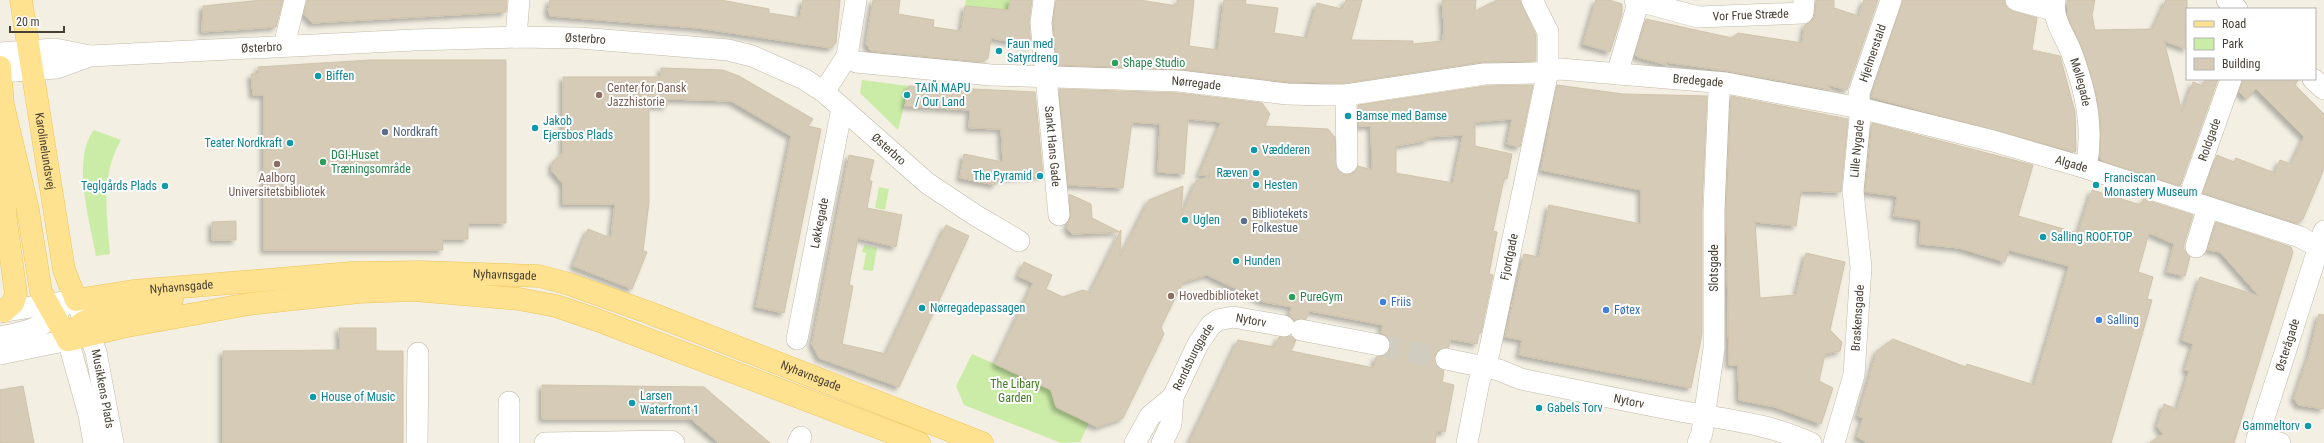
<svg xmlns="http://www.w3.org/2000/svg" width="2324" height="443" viewBox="0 0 2324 443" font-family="'Roboto Condensed',sans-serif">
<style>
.green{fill:#cbeca7}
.building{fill:#d5cbb7;stroke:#d1c3aa;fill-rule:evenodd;filter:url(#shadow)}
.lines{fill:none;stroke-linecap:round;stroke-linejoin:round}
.minor-tunnel{stroke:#d0ccc0;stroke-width:21;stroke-dasharray:21 10;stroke-linecap:butt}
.minor-casing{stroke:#c2baa7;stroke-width:22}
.major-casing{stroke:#eec555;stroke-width:23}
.minor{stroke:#fff;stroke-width:21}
.major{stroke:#ffe290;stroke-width:22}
.culture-dot{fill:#0f9aa8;stroke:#fff;stroke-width:1.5}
.leisure-dot{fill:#2e9e5b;stroke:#fff;stroke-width:1.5}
.education-dot{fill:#8d6e63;stroke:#fff;stroke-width:1.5}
.service-dot{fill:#5c6f8a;stroke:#fff;stroke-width:1.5}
.shop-dot{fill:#3f7fe0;stroke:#fff;stroke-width:1.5}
.labels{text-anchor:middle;stroke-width:4;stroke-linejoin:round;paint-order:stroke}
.street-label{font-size:12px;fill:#453e32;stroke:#fff}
.culture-label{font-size:12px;fill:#0d838f;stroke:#fff;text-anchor:start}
.leisure-label{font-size:12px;fill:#27864d;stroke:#fff;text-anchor:start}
.education-label{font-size:12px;fill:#785e54;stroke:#fff;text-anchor:start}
.service-label{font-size:12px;fill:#4e5e75;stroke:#fff;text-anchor:start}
.shop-label{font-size:12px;fill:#366cbe;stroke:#fff;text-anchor:start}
.park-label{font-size:12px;fill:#417c21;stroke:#fff}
</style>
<defs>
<filter id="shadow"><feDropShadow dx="-3.5" dy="3.5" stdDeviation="2" flood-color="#0004"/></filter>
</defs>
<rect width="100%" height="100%" fill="#f3efe3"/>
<path class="green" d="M966 0H1010L1008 10 965 6Z
M862 80 909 86 898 130 860 93Z
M94 130 121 140C100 176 107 215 110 254L96 256C90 222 71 159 94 130Z
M879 187 889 189 885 210 875 208Z
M864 245 877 248 873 271 863 270 866 253 862 252Z
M1039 269 1052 275 1046 289 1063 297 1038 351 1059 392 1054 401 1056 407 1089 423 1080 442 1061 443 964 405 956 386 972 354 995 364Z"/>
<path class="building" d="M262 0H283L276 27 202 32 203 6Z
M307 0H507L506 12 312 23 304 14Z
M550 0H721L769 9V13L800 18 803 0H840L836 43 831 48 698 28 550 16 548 10Z
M873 0H900L898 14 934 20 933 27 961 31 965 6 1009 10 1010 0H1032L1029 22 1031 46 991 38 988 58 982 62 871 51 866 44Z
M1056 0H1140L1177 6V0H1194L1189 46 1218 50 1224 0H1246L1245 4 1278 8 1274 33 1307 38 1317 3 1342 9 1346 0H1362L1351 40 1413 41V44L1443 41 1444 26 1442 0H1476L1475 11 1497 0H1520L1536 35V61L1482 62 1345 83 1288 82 1179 69 1057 65 1053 23Z
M1596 0H1609L1622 4V14L1610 52 1583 44Z
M1816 0H1834V8L1859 16 1864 0H1878L1847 90 1828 85 1831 90 1728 71 1665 62 1668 65 1637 57 1635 55 1646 19 1732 38 1738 33 1802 43 1805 25 1813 20 1815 14Z
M1903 0H2004L2007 8 2013 11 2037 18 2032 50 2060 56 2075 112 2076 151 2075 152 1871 97Z
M2067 0H2095L2092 15 2095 30 2153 29 2166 0H2187V49L2164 41 2182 112 2193 82 2203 86 2206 79H2218L2180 186 2102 161 2100 157 2101 123 2096 94 2083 50 2068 17Z
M370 60H506V223H468V239H442L443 250H264V95H253L251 74H259L258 67Z
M661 68 723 70 739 76 813 119 808 126 821 129 784 313 756 307 791 136 731 101 667 99V106H649V202L643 251 647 252 632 289 573 266 588 229 611 238 615 204H563V184L552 171V163L563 153V77H661Z
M2243 79H2299L2295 85 2324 114V169L2303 219 2296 223 2203 193 2217 155 2234 162 2236 158 2275 173 2280 160 2291 164 2304 137 2256 89 2246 99 2239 92Z
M1533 85 1520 147 1507 144 1512 119 1475 122V146L1512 154 1507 179H1504L1493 231 1497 232 1489 274 1493 275 1481 333H1479L1477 344 1450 339 1449 347 1442 348 1434 356 1438 368 1444 371 1442 382 1454 385 1445 432 1437 431 1435 443H1189L1238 340 1274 347 1279 337 1291 336 1296 340 1291 351 1374 368 1376 357 1383 356 1391 347 1387 336 1381 333 1383 325 1310 311 1306 319 1294 320 1289 315 1292 307 1264 302 1207 275 1183 282 1161 327 1164 334 1123 418 1097 427 1056 407 1051 390 995 364 1033 283 1018 276 1024 262 1052 275 1046 289 1063 297 1083 290 1090 293 1121 230 1120 257 1149 200 1183 186 1181 216 1196 181 1211 176 1199 175 1221 122 1188 119 1184 174 1158 172 1160 124 1132 122 1123 188 1068 185 1059 89 1178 93 1262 103 1270 114 1265 126 1328 129 1335 137 1337 169 1347 175 1353 173 1358 166 1372 170 1371 126H1358V105L1485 86ZM1463 135 1453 183 1396 173V146L1428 140 1427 137Z
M1557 85 1623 94 1707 96 1702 210V334L1691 388 1519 355 1522 340 1505 337 1524 254 1539 257 1549 205 1641 224V190L1541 170Z
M909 86 1035 92 1043 175 997 179 995 185 960 178 964 154 1003 162 1001 129 969 128 970 110 905 106Z
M1731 96 1848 119 1841 192 1801 191 1796 226 1755 222 1760 298 1796 295 1806 253 1845 262 1830 330 1842 342 1840 351 1825 354 1819 381 1833 388 1821 424 1775 407 1739 400 1738 365H1729L1726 210Z
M1872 123 2033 165 2018 216 2078 233 2092 190 2141 205 2143 199 2193 215 2184 244V250L2190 257 2185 276 2167 272 2174 244 2149 233 2138 272 2153 277 2147 299 2152 300 2111 443H1868L1857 437 1863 418 1858 416 1877 351 1893 339 1966 367 1967 364 2034 385 2069 266 2009 250 2005 262 1959 248 1920 244 1921 220 1894 216 1897 196 1865 192Z
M849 155 874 160 869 181H872L867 208 902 215 896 247 858 238 849 285 853 286 842 344 886 354 946 225 969 236 899 387 819 358 812 344Z
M1069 194 1091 204 1092 218 1120 232 1072 234 1067 228 1071 214Z
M236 221V240H212V222Z
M2216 222 2291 247 2293 252 2234 443H2150L2163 434 2157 426 2164 404 2177 409 2189 371 2185 370 2193 344 2182 340 2200 277 2259 296 2220 252 2208 250Z
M2319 314 2324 315V409L2298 405 2294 398 2309 355Z
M339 328H376V351H403V443H223V351L340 350Z
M542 385 704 387 770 443H719L691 419H542Z
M23 386 34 443H0V390Z"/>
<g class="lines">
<path class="minor-tunnel" d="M1379 345 1446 359"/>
<g class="minor-casing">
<g id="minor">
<path id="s1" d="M1044 0 1041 23 1059 215"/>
<path id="s2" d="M1635 0 1698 17 1803 13 1804 0"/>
<path d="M2016 0 2053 10"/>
<path id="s3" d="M2055 0C2051 19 2066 37 2072 54 2086 92 2094 128 2086 168"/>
<path d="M2227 0 2237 9"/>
<path d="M516 37 519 0"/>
<path d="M284 46 295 0"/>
<path d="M0 53 55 49 90 56"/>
<path id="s4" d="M856 62 991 75 1179 81 1287 94 1325 95H1346L1484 74 1535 73 1560 69 1726 83 1860 108 1993 141 2086 168 2300 237 2318 247 2324 248"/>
<path id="s5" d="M0 72 57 68 90 56 414 40 516 37 580 38 728 50 752 56 804 79 824 92 927 183 975 215 1019 241"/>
<path d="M1617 74 1639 0"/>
<path d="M2313 79 2324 89"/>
<path d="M824 92 847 56 856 0"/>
<path d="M1346 95 1347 163"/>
<path id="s6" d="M2188 200 2231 79"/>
<path d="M2196 247 2208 207"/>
<path id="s7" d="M0 312 76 300 96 352 113 443"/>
<path d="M1301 330 1379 345"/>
<path d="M0 337C27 332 50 327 65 302"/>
<path id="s8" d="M797 339 842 108"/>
<path d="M0 354 68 340 89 415 94 443"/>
<path id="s9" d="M1446 359 1499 370 1521 379C1575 390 1630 402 1685 412 1729 420 1770 424 1811 443"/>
<path d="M2257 438 2280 443"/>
<path d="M417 443 418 353"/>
<path d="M509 443V402"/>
<path d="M545 443 671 441 674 443"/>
<path d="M798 443 801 437"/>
<path d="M1135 443 1150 416 1173 397"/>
<path id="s10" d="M1162 443 1171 424 1173 397 1198 344 1211 325 1218 320 1233 317 1284 326"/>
<path id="s11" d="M1467 443 1479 382 1489 353 1548 71V32L1532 0"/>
<path d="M1698 443 1702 433 1714 348V210L1719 91"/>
<path id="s12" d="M1834 443 1854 375 1861 267 1853 191 1860 117 1859 93 1891 0"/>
<path id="s13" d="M2256 443 2324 231"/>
</g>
</g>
<g class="major-casing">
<g id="major">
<path id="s14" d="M21 0 64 270 76 300 133 291 351 273 419 272 539 276 569 284 650 313 982 443"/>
<path d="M0 67 3 105 28 210 41 292 68 340"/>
<path d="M4 147 5 214 16 294 13 303 4 311"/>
<path d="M68 340 122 327 249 304 359 292 414 290 519 299 556 306 597 320 919 443"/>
<path d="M68 340C72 333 76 326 84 322 105 310 148 305 172 299"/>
</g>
</g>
<use href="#minor" class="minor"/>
<use href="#major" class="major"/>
</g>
<g class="culture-dot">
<circle cx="999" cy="51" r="4"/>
<circle cx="318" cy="76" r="4"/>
<circle cx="907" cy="95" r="4"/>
<circle cx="1348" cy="116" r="4"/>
<circle cx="535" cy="128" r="4"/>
<circle cx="290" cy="143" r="4"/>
<circle cx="1254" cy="150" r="4"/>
<circle cx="1256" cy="173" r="4"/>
<circle cx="1040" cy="176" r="4"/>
<circle cx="1256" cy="185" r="4"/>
<circle cx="2096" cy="185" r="4"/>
<circle cx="165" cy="186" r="4"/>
<circle cx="1185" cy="220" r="4"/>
<circle cx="2043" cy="237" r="4"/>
<circle cx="1236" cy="261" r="4"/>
<circle cx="922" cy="308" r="4"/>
<circle cx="313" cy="397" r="4"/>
<circle cx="632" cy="403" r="4"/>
<circle cx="1539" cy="408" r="4"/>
<circle cx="2308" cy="426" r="4"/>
</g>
<g class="leisure-dot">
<circle cx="1115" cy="63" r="4"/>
<circle cx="323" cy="162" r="4"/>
<circle cx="1292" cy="297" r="4"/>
</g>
<g class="education-dot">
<circle cx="599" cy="95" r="4"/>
<circle cx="277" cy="164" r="4"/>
<circle cx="1171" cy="296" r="4"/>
</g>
<g class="service-dot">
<circle cx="385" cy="132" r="4"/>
<circle cx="1244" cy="221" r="4"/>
</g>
<g class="shop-dot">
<circle cx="1383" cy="302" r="4"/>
<circle cx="1606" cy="310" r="4"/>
<circle cx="2099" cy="320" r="4"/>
</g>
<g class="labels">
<g class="street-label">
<text dy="4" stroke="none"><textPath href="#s2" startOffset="118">Vor Frue Stræde</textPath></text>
<text dy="4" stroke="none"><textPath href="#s5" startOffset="588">Østerbro</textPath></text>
<text dy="4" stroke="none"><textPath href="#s5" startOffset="264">Østerbro</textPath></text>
<text dy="4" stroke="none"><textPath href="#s12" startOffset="396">Hjelmerstald</textPath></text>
<text dy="4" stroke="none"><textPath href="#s4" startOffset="846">Bredegade</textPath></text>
<text dy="4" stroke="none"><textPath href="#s3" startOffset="87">Møllegade</textPath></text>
<text dy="4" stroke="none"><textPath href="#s4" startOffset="341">Nørregade</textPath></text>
<text dy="4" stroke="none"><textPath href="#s6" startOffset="64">Roldgade</textPath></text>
<text dy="4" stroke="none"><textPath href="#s1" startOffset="147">Sankt Hans Gade</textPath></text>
<text dy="4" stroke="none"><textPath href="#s12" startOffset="298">Lille Nygade</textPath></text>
<text dy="4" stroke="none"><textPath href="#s5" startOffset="923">Østerbro</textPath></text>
<text dy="4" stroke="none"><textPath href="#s14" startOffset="153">Karolinelundsvej</textPath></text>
<text dy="4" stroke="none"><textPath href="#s4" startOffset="1229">Algade</textPath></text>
<text dy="4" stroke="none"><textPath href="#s8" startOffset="118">Løkkegade</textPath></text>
<text dy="4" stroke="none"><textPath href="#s11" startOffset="191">Fjordgade</textPath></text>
<text transform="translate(1714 268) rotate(-90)" y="4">Slotsgade</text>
<text dy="4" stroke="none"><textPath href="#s14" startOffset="736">Nyhavnsgade</textPath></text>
<text dy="4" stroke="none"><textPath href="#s14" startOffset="412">Nyhavnsgade</textPath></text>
<text dy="4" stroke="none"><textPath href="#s12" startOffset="128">Braskensgade</textPath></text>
<text dy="4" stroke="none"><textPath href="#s10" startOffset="172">Nytorv</textPath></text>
<text dy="4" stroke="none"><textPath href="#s13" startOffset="103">Østerågade</textPath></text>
<text dy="4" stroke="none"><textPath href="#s10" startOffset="93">Rendsburggade</textPath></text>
<text dy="4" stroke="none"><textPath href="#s14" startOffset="1060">Nyhavnsgade</textPath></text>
<text dy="4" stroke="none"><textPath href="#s7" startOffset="170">Musikkens Plads</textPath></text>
<text dy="4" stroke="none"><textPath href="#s9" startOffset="188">Nytorv</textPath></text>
</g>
<g class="culture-label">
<text x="1007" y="48">Faun med<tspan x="1007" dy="14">Satyrdreng</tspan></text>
<text x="326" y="80">Biffen</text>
<text x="915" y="92">TAIÑ MAPU<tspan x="915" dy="14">/ Our Land</tspan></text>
<text x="1356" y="120">Bamse med Bamse</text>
<text x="543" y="125">Jakob<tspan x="543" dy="14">Ejersbos Plads</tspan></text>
<text x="282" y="147" text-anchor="end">Teater Nordkraft</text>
<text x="1262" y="154">Vædderen</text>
<text x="1248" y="177" text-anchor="end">Ræven</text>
<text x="1032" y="180" text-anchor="end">The Pyramid</text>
<text x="2104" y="182">Franciscan<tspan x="2104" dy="14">Monastery Museum</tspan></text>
<text x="1264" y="189">Hesten</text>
<text x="157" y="190" text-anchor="end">Teglgårds Plads</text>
<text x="1193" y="224">Uglen</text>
<text x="2051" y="241">Salling ROOFTOP</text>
<text x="1244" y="265">Hunden</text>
<text x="930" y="312">Nørregadepassagen</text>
<text x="640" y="400">Larsen<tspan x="640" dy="14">Waterfront 1</tspan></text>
<text x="321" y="401">House of Music</text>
<text x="1547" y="412">Gabels Torv</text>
<text x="2300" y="430" text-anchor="end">Gammeltorv</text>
</g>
<g class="leisure-label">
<text x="1123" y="67">Shape Studio</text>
<text x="331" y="159">DGI-Huset<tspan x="331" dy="14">Træningsområde</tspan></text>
<text x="1300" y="301">PureGym</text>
</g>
<g class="education-label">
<text x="607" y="92">Center for Dansk<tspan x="607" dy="14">Jazzhistorie</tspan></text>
<text x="277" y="182" text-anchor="middle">Aalborg<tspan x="277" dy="14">Universitetsbibliotek</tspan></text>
<text x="1179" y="300">Hovedbiblioteket</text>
</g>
<g class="service-label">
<text x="393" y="136">Nordkraft</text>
<text x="1252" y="218">Bibliotekets<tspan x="1252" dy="14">Folkestue</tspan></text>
</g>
<g class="shop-label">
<text x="1391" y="306">Friis</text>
<text x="1614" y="314">Føtex</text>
<text x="2107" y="324">Salling</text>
</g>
<g class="park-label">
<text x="1015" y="388">The Libary<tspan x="1015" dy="14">Garden</tspan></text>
</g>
</g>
<rect x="2186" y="8" width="130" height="72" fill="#ffffff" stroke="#b5b2ad"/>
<rect x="2194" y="21" width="20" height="6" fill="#ffe290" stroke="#b5b2ad"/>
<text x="2222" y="28" font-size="12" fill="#453e32">Road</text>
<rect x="2194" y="38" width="20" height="12" fill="#cbeca7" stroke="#b5b2ad"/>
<text x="2222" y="48" font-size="12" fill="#453e32">Park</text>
<rect x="2194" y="58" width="20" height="12" fill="#d5cbb7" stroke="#b5b2ad"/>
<text x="2222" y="68" font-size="12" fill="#453e32">Building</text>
<path d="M10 26v6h54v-6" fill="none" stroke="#453e32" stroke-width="2"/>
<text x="16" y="26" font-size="12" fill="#453e32" stroke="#ffffff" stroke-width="3" paint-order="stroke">20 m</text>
</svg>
